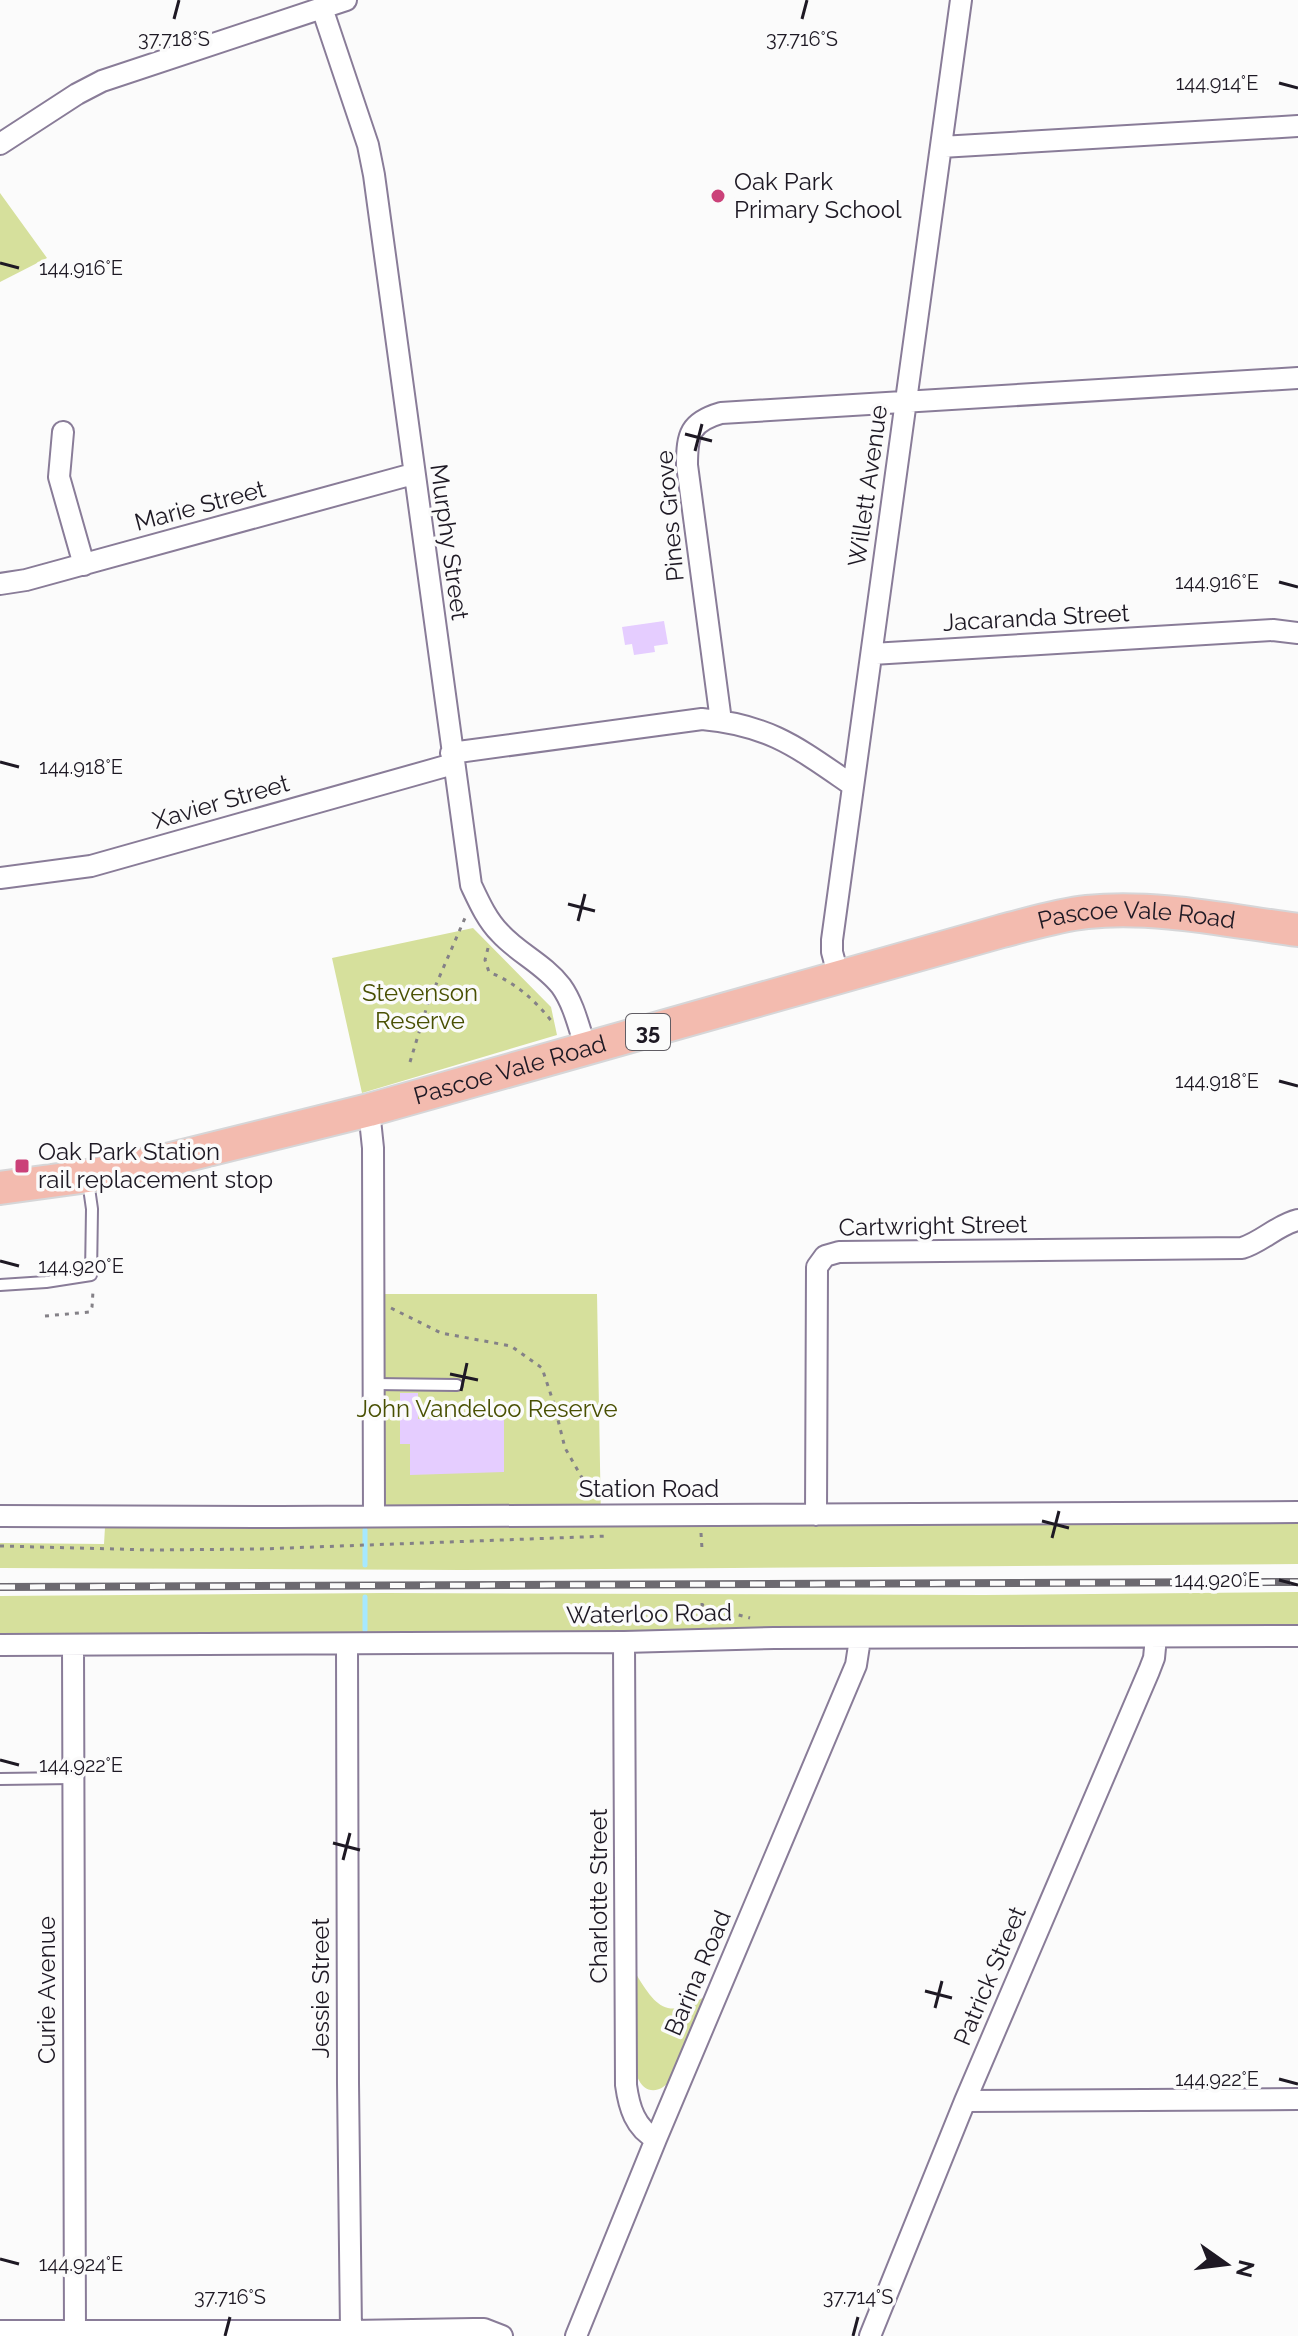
<svg xmlns="http://www.w3.org/2000/svg" width="1298" height="2336" viewBox="0 0 1298 2336" font-family="Raleway,sans-serif">
<style>
.green{fill:#d6e09c}
.lines{fill:none;stroke-linecap:round;stroke-linejoin:round}
.stream{stroke:#a6e8ff;stroke-width:5}
.building{fill:#e5cdff}
.lane-casing{stroke:#897c98;stroke-width:14}
.street-casing{stroke:#897c98;stroke-width:24}
.primary-casing{stroke:#d6d6d8;stroke-width:36}
.path{stroke:#848187;stroke-width:3;stroke-dasharray:4 6;stroke-linecap:butt}
.lane{stroke:#fff;stroke-width:10}
.street{stroke:#fff;stroke-width:20}
.primary{stroke:#f3bbaf;stroke-width:32}
.rail-casing{stroke:#6c6970;stroke-width:8}
.rail{stroke:#fbfbfb;stroke-width:5;stroke-dasharray:15;stroke-linecap:butt}
.ticks{fill:none;stroke:#1e1924;stroke-width:3}
.poi-dot{fill:#cb4179;stroke:#fbfbfb;stroke-width:3}
.labels{text-anchor:middle;stroke-width:7;stroke-linejoin:round;paint-order:stroke}
.shield{fill:#fbfbfb;stroke:#605d64;stroke-width:2}
.shield-label{font-size:22px;font-weight:bold;fill:#1e1924}
.poi-label{font-size:24px;fill:#1e1924;stroke:#fbfbfb;text-anchor:start}
.street-label{font-size:24px;fill:#1e1924;stroke:#fbfbfb}
.park-label{font-size:24px;fill:#495003;stroke:#fbfbfb}
.ticks-label{font-size:20px;text-anchor:middle;fill:#1e1924;stroke:#fbfbfb;stroke-width:7;stroke-linejoin:round;paint-order:stroke}
</style>
<rect width="100%" height="100%" fill="#fbfbfb"/>
<path class="green" d="M0 193 47 258 0 282Z
M473 928 551 1007 557 1035 362 1093 332 958Z
M373 1294H597L601 1522 377 1524Z
M1298 1521V1564L462 1570 0 1568V1543L104 1544 105 1527Z
M1298 1592V1627L61 1637 0 1634V1596L385 1593 983 1595Z
M636 1974C656 2007 667 2020 704 1997L673 2076C663 2093 645 2097 637 2076Z"/>
<g class="lines">
<path class="stream" d="M365 1565V1530
M365 1597V1630"/>
</g>
<path class="building" d="M664 621 668 644 654 646 655 652 634 655 632 644 625 645 622 627Z
M400 1393H418V1419L485 1418V1410H504V1472L410 1475V1444H400Z"/>
<g class="lines">
<g class="lane-casing">
<path id="lane" d="M0 1285 46 1282 91 1275 92 1209 88 1181
M374 1384 457 1385
M0 1779 73 1778"/>
</g>
<g class="street-casing">
<path id="street" d="M322 8 368 145 374 175 471 885C479 902 487 920 500 933 518 953 544 964 561 986 574 1004 579 1028 586 1049
M0 144 77 94 102 81 346 0
M941 147 1298 126
M63 432 59 477 84 565
M0 584 26 580 413 474
M872 654 1273 630 1298 633
M721 721 687 465C687 434 690 422 721 413L1298 378
M451 753 702 719C770 725 798 748 852 785
M0 878 91 866 453 764
M839 978 832 952V940L961 0
M369 1110 373 1148 374 1515
M816 1515 817 1267 825 1256 839 1252 1242 1248C1262 1242 1277 1225 1298 1220
M0 1516 281 1517 1298 1512
M624 1642 626 2085C629 2107 635 2128 656 2139
M347 1644 348 2083 351 2331
M0 1645 624 1642 774 1638 1298 1636
M73 1645 75 2336
M965 2101 1298 2099
M0 2331H351L474 2329H484L502 2336
M576 2336 656 2139 856 1665 860 1639
M870 2336 965 2101 1149 1671 1154 1658 1156 1637"/>
</g>
<g class="primary-casing">
<g id="primary">
<path id="s1" d="M0 1188 88 1176 159 1162 369 1110 1002 931C1030 924 1058 915 1087 912 1157 905 1229 921 1298 930"/>
</g>
</g>
<path class="path" d="M488 948 485 960 489 972C516 983 535 1000 553 1023
M410 1062 428 1003 465 918
M391 1308 441 1333 511 1346 542 1368 554 1404 565 1448 585 1483 591 1498
M45 1316 90 1312 92 1307 93 1291
M701 1533 702 1549
M0 1546 154 1550 260 1549 608 1536
M702 1603V1605L750 1618"/>
<use href="#lane" class="lane"/>
<use href="#street" class="street"/>
<use href="#primary" class="primary"/>
<g class="rail-casing">
<path id="rail" d="M0 1587 1298 1582"/>
</g>
<use href="#rail" class="rail"/>
</g>
<path class="ticks" d="M174 19 179 0M802 19 807 0M1279 83 1298 88M0 263 19 268M685 434 712 441M695 451 702 424M1279 582 1298 587M0 762 19 767M568 904 595 911M578 921 585 894M1279 1081 1298 1086M0 1261 19 1266M450 1374 478 1380M461 1391 467 1363M1042 1521 1069 1528M1052 1538 1059 1511M1279 1580 1298 1585M0 1760 19 1765M333 1843 360 1850M343 1860 350 1833M925 1991 952 1998M935 2008 942 1981M1279 2079 1298 2084M0 2259 19 2264M225 2336 230 2317M853 2336 858 2317"/>
<g class="poi-dot">
<circle cx="718" cy="196" r="8"/>
<rect x="14" y="1158" width="16" height="16" rx="4"/>
</g>
<g class="labels">
<rect class="shield" x="626" y="1014" width="44" height="36" rx="6"/>
<g class="shield-label">
<text x="648" y="1040">35</text>
</g>
<g class="poi-label">
<text x="734" y="190">Oak Park<tspan x="734" dy="28">Primary School</tspan></text>
<text x="38" y="1160">Oak Park Station<tspan x="38" dy="28">rail replacement stop</tspan></text>
</g>
<g class="street-label">
<text transform="translate(868 486) rotate(-82)" y="8">Willett Avenue</text>
<text transform="translate(200 506) rotate(-15)" y="8">Marie Street</text>
<text transform="translate(670 516) rotate(-95)" y="8">Pines Grove</text>
<text transform="translate(449 542) rotate(82)" y="8">Murphy Street</text>
<text transform="translate(1036 618) rotate(-3)" y="8">Jacaranda Street</text>
<text transform="translate(221 802) rotate(-16)" y="8">Xavier Street</text>
<text dy="8" stroke="none"><textPath href="#s1" startOffset="1172">Pascoe Vale Road</textPath></text>
<text dy="8" stroke="none"><textPath href="#s1" startOffset="524">Pascoe Vale Road</textPath></text>
<text transform="translate(933 1226) rotate(-1)" y="8">Cartwright Street</text>
<text x="649" y="1497">Station Road</text>
<text transform="translate(649 1614) rotate(-1)" y="8">Waterloo Road</text>
<text transform="translate(599 1896) rotate(-90)" y="8">Charlotte Street</text>
<text transform="translate(698 1973) rotate(-67)" y="8">Barina Road</text>
<text transform="translate(990 1976) rotate(-67)" y="8">Patrick Street</text>
<text transform="translate(321 1988) rotate(-90)" y="8">Jessie Street</text>
<text transform="translate(47 1990) rotate(-90)" y="8">Curie Avenue</text>
</g>
<g class="park-label">
<text x="420" y="1001">Stevenson<tspan x="420" dy="28">Reserve</tspan></text>
<text x="487" y="1417">John Vandeloo Reserve</text>
</g>
</g>
<g class="ticks-label">
<text x="174" y="46">37.718°S</text>
<text x="802" y="46">37.716°S</text>
<text x="1217" y="90">144.914°E</text>
<text x="81" y="275">144.916°E</text>
<text x="1217" y="589">144.916°E</text>
<text x="81" y="774">144.918°E</text>
<text x="1217" y="1088">144.918°E</text>
<text x="81" y="1273">144.920°E</text>
<text x="1217" y="1587">144.920°E</text>
<text x="81" y="1772">144.922°E</text>
<text x="1217" y="2086">144.922°E</text>
<text x="81" y="2271">144.924°E</text>
<text x="230" y="2304">37.716°S</text>
<text x="858" y="2304">37.714°S</text>
</g>
<g transform="translate(1226 2264) rotate(104)" stroke="#fbfbfb" stroke-width="6" paint-order="stroke">
<path d="M0-6L14 30L0 20L-14 30Z" fill="#1e1924"/>
<text y="-12" font-size="22" font-weight="bold" text-anchor="middle" fill="#1e1924">N</text>
</g>
</svg>
